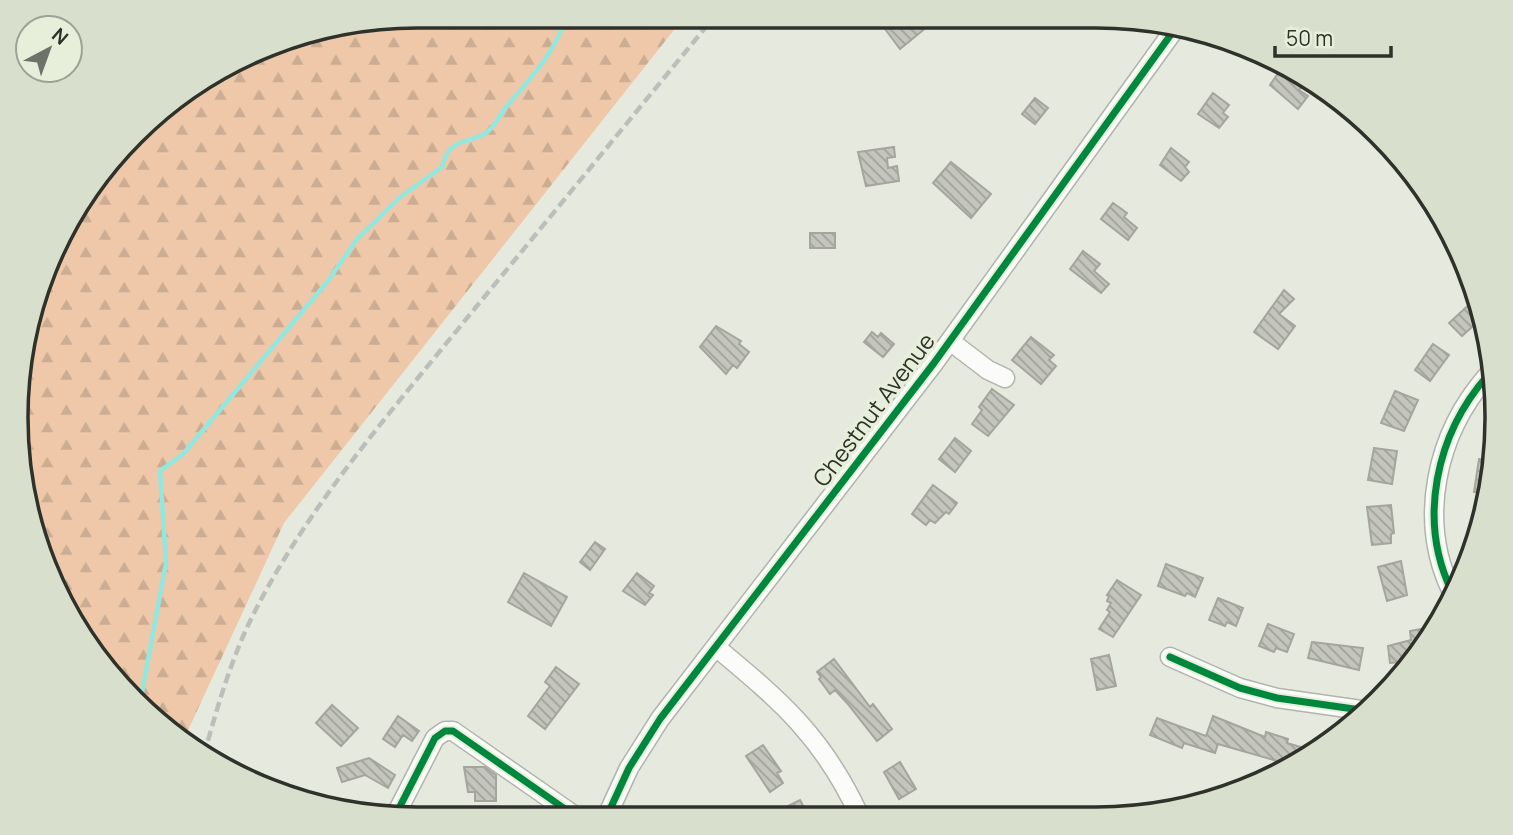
<svg xmlns="http://www.w3.org/2000/svg" width="1513" height="835" viewBox="0 0 1513 835" font-family="Manrope,sans-serif">
<style>
.forest{fill:url(#forest-firs)}
.lines{fill:none;stroke-linecap:round;stroke-linejoin:round}
.stream{stroke:#92e8df;stroke-width:4.5}
.building{fill:url(#building-back-hatch);stroke:#a4a59c;stroke-width:2}
.minor-casing{stroke:#b1b4ab;stroke-width:21}
.minor{stroke:#fbfcfa;stroke-width:18}
.rail{stroke:#bcbeba;stroke-width:4.5;stroke-dasharray:10 5;stroke-linecap:butt}
.cycleway-casing{stroke:#e7eeda;stroke-width:11}
.cycleway{stroke:#00873e;stroke-width:7}
.labels{text-anchor:middle;stroke-width:7;stroke-linejoin:round;paint-order:stroke}
.street-label{font-size:23px;fill:#2f322a;stroke:#e7eeda}
.rim{fill:none;stroke:#2f322a;stroke-width:3.5}
</style>
<defs>
<pattern id="forest-firs" width="22" height="20" patternUnits="userSpaceOnUse" patternTransform="scale(1.75)"><rect width="22" height="20" fill="#eec8a9"/><path d="M5 1l3.5 6h-7zM16 11l3.5 6h-7z" fill="#ccac92"/></pattern>
<pattern id="building-back-hatch" width="6" height="6" patternUnits="userSpaceOnUse" patternTransform="scale(1.75)"><rect width="6" height="6" fill="#c4c5bc"/><path d="M-1 5l2 2M0 0l6 6M5-1l2 2" fill="none" stroke="#a0a199"/></pattern>
</defs>
<rect width="100%" height="100%" fill="#e6eade"/>
<path class="forest" d="M417 16H685L284 523 184 739 115 682 46 571 17 443 30 313 84 194 173 99 289 37Z"/>
<g class="lines">
<path class="stream" d="M140 703 166 563 160 471 183 454 328 281 357 239 399 198 442 167C450 136 466 145 486 133 494 128 500 114 506 107 530 79 556 52 566 16"/>
</g>
<path class="building" d="M901 16H921L928 26 900 49 885 29Z
M1281 69 1303 85 1299 90 1308 96 1298 109 1270 85Z
M1213 93 1229 105 1223 113 1228 117 1219 128 1198 114Z
M1035 98 1048 108 1035 124 1022 114Z
M894 147 895 157 887 158 888 168 897 166 899 181 866 186 858 152Z
M1171 148 1189 162 1185 167 1189 172 1181 181 1160 165Z
M951 162 991 194 971 218 933 183Z
M1113 203 1127 213 1124 217 1137 228 1128 240 1101 219Z
M810 233H835V248H810Z
M1083 251 1100 264 1094 271 1109 284 1101 293 1070 269Z
M1284 290 1294 299 1279 314 1295 326 1278 349 1254 332Z
M1472 302 1484 316 1462 336 1449 323Z
M716 326 741 341 739 344 749 352 737 368 733 365 726 374 700 347Z
M872 332 878 337 881 333 894 344 883 357 864 342Z
M1031 337 1054 355 1049 360 1056 366 1041 384 1012 360Z
M1433 344 1449 355 1430 381 1415 370Z
M992 389 1014 405 988 436 972 424 982 410 979 407Z
M1395 391 1418 400 1404 431 1381 423Z
M955 438 971 451 955 472 939 459Z
M1374 448 1397 451 1392 484 1368 480Z
M1479 459 1493 462 1494 470 1486 494 1474 492Z
M933 485 957 503 949 514 946 512 935 523 930 520 926 525 912 514Z
M1391 505 1394 533 1391 534V543L1372 545 1367 507Z
M595 542 605 549 590 570 580 562Z
M1401 561 1407 595 1387 601 1378 567Z
M1166 564 1203 578 1195 597 1187 593 1185 596 1158 586Z
M524 573 567 597 551 626 508 602Z
M637 573 654 586 649 593 653 595 645 605 623 591Z
M1117 580 1141 595 1113 637 1099 629 1110 612 1107 610 1111 603 1107 601 1109 596 1107 595Z
M1218 598 1243 608 1236 626 1227 622 1225 626 1209 620Z
M1268 624 1294 634 1287 652 1276 648 1274 652 1259 646Z
M1421 629 1423 638 1429 637 1411 661 1390 663 1388 646 1411 640 1410 631Z
M1312 642 1363 648 1359 670 1308 658Z
M1109 655 1116 686 1097 690 1091 659Z
M834 659 870 707 873 704 892 729 877 741 847 703 835 690 830 694 819 679 821 677 817 672Z
M556 667 579 684 545 729 528 716 550 686 545 682Z
M332 705 358 728 341 746 316 723Z
M398 716 419 731 412 741 403 735 395 747 383 739Z
M1213 716 1265 737 1266 732 1288 739 1287 743 1317 752 1291 765 1218 744 1215 753 1184 743 1182 748 1150 735 1157 718 1206 736Z
M763 745 781 771 777 773 783 783 770 792 746 756Z
M369 758 395 775 388 788 365 775 342 782 337 768Z
M900 762 916 789 899 799 884 772Z
M464 767H485L496 775V801H475V792H468Z
M800 800 809 817H766Z"/>
<g class="lines">
<g class="minor-casing">
<path id="minor" d="M950 341 988 370 1005 378
M1452 592C1417 520 1436 434 1488 375
M717 648C782 702 824 738 860 817
M1170 657 1240 688 1277 698 1368 711
M394 818 435 738 445 731H453L578 818
M606 818 629 768 660 719 934 363 1177 26"/>
</g>
<use href="#minor" class="minor"/>
<path class="rail" d="M204 755C217 708 231 659 253 615 310 502 396 406 476 307 556 210 635 113 715 16"/>
<g class="cycleway-casing">
<path id="cycleway" d="M1452 592C1417 520 1436 434 1488 375
M1170 657 1240 688 1277 698 1368 711
M394 818 435 738 445 731H453L578 818
M606 818 629 768 660 719 934 363 1177 26"/>
</g>
<use href="#cycleway" class="cycleway"/>
</g>
<g class="labels">
<g class="street-label">
<text transform="translate(874 410) rotate(-53)" y="8">Chestnut Avenue</text>
</g>
</g>
<path d="M0 0H1513V835H0ZM417 28H1096A389 389 0 0 1 1485 417V418A389 389 0 0 1 1096 807H417A389 389 0 0 1 28 418V417A389 389 0 0 1 417 28Z" fill="#d8dfcc" fill-rule="evenodd"/>
<path class="rim" d="M417 28H1096A389 389 0 0 1 1485 417V418A389 389 0 0 1 1096 807H417A389 389 0 0 1 28 418V417A389 389 0 0 1 417 28Z"/>
<g transform="translate(49 49) rotate(41)"><circle r="33" fill="#e7eeda" stroke="#9da394" stroke-width="2"/>
<path d="M0-5L12 26L0 18L-12 26Z" fill="#6f7269"/>
<text y="-10" font-size="19" font-weight="bold" text-anchor="middle" fill="#2f322a">N</text>
</g>
<path d="M1275 46v10h116v-10" fill="none" stroke="#2f322a" stroke-width="3.5"/>
<text x="1286" y="46" font-size="21" fill="#2f322a" stroke="#e7eeda" stroke-width="5" paint-order="stroke">50 m</text>
</svg>
